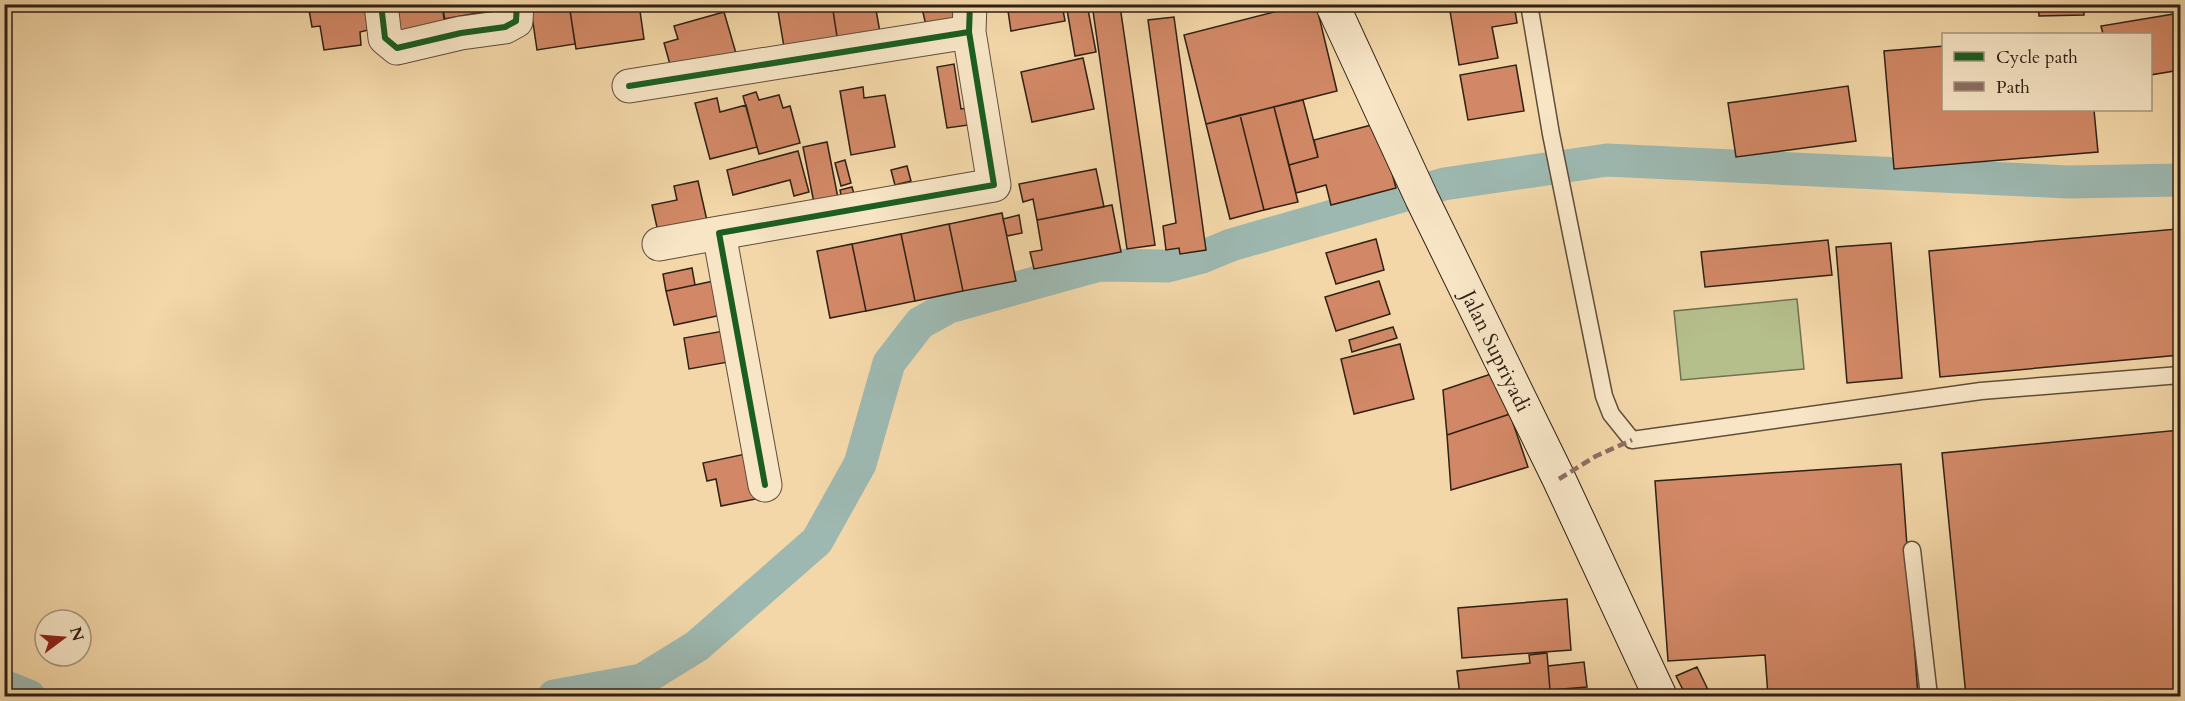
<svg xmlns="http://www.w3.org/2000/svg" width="2185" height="701" viewBox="0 0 2185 701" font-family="Cardo,serif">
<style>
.green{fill:#b5bf8c;stroke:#727050;stroke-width:1.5}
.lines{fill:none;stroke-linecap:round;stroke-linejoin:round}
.canal{stroke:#9db8b0;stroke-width:33}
.building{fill:#d28866;stroke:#2f2115;stroke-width:1.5}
.service-casing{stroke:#604e3a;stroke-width:19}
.minor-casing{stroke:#604e3a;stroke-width:35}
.secondary-casing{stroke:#2f2115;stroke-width:35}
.service{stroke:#f7e5c6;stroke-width:16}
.minor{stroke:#f7e5c6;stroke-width:33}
.secondary{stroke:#f7e5c6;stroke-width:33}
.quiet{stroke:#8d6e63;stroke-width:4.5;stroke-dasharray:9 4.5;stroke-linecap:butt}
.cycleway-casing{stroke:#f7e5c6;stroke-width:10}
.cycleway{stroke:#1b5e20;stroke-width:6}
.labels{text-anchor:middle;stroke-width:5;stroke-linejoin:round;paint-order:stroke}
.street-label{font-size:21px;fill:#2f2115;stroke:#f7e5c6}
</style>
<rect width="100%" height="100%" fill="#f3d7a8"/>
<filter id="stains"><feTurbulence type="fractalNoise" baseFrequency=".00333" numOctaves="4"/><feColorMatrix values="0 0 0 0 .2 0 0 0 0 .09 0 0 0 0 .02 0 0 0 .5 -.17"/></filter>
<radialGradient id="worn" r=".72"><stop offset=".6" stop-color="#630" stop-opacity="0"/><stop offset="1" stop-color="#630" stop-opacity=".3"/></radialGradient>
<path class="green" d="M1797 299 1804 369 1681 380 1674 311Z"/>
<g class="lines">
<path class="canal" d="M4 686 29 696
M554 696 642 680 697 646 817 541 860 464 889 363 920 323 949 307 1099 265 1167 266 1202 257 1231 245 1444 184 1607 160 2068 182 2180 180"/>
</g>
<path class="building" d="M345 4H364L368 30 360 32 361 45 324 50 320 26 312 27 309 10Z
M396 4H442L447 31 402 39Z
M442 4H499L500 9 444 19Z
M560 4H569L575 44 537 50 531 9Z
M569 4H639L644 39 576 49Z
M816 4H832L842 69 789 77 778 11Z
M832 4H875L885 61 842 69Z
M921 4H974L932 51Z
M1007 4H1062L1065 21 1011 31Z
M1066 4H1087L1096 52 1075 56Z
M1092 4H1132L1120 6 1155 245 1127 249Z
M1305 4H1316L1337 91 1206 124 1184 35Z
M1514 4 1517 23 1492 27 1498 58 1459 65 1449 5Z
M2038 4H2084V15L2039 16Z
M724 12 742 74 673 75 664 43 678 39 674 26Z
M2180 13V70L2150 75V34H2103L2101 26Z
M1174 17 1206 250 1180 254 1179 248 1166 250 1163 226 1176 223 1148 20Z
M1944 46V110H2094L2098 152 1894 169 1884 51Z
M1083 58 1094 109 1032 122 1021 72Z
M954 64 961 109 979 106 997 121 947 128 937 67Z
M1516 65 1524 111 1468 120 1460 75Z
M1848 86 1856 141 1736 157 1728 103Z
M863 87 864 98 885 95 895 147 851 155 840 91Z
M756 92 759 100 779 95 783 108 790 106 800 143 759 154 743 96Z
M717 98 720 112 746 105 757 147 710 159 695 103Z
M1303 100 1318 157 1289 165 1274 107Z
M1274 107 1298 202 1264 210 1240 115Z
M1240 115 1264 210 1230 219 1206 124Z
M1379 123 1396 188 1331 205 1326 185 1296 193 1289 165 1318 157 1314 140Z
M827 142 839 203 815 208 803 147Z
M798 151 809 192 794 196 790 180 733 195 727 170Z
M845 160 851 183 841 186 835 163Z
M907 166 911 181 895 185 891 170Z
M1096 169 1104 207 1037 220 1033 199 1023 202 1019 184Z
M698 181 708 225 663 254 652 205 677 200 674 186Z
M852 187 856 201 843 205 840 190Z
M1112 205 1121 252 1034 269 1030 252 1042 250 1037 220Z
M1002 213 1016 281 963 291 949 224Z
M1019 215 1022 233 1007 236 1003 219Z
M949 224 963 291 915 301 901 234Z
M2177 229 2180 270V355L1940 377 1929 251Z
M901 234 915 301 866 311 852 244Z
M1376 239 1384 270 1336 284 1326 253Z
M1828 240 1832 275 1705 287 1701 252Z
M1891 243 1902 378 1847 383 1836 247Z
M852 244 866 311 830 318 817 251Z
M692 268 695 285 666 291 663 274Z
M728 278 736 312 674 325 666 291Z
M1379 281 1390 314 1336 331 1325 297Z
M1393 327 1397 338 1352 352 1349 340Z
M729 330 734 361 689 369 684 338Z
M1400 344 1414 399 1354 414 1341 359Z
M1497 372 1510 414 1447 435 1443 390Z
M1510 414 1528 467 1451 490 1447 435Z
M2180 430V696H1966L1942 453Z
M750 453 770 496 721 506 716 479 707 481 703 463Z
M1901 464 1918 696H1768L1765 655 1668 661 1655 481Z
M1567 599 1571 650 1462 658 1458 608Z
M1547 653 1550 690 1533 692V696H1460L1457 671 1530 663 1529 655Z
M1584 662 1587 687 1550 690 1548 666Z
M1697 667 1711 696H1686L1676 676Z"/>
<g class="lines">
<g class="service-casing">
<path id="service" d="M1529 4 1551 134 1604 396 1611 414 1632 440 1981 391 2180 375
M1912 550 1929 696"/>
</g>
<g class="minor-casing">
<path id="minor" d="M381 4 385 38 397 48 461 33 505 27 516 21 517 4
M629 86 969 32
M659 244 719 233
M765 485 719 233 994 185 969 32 970 4"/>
</g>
<g class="secondary-casing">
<path id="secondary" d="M1332 4 1422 199 1559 479 1660 696"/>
</g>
<use href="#service" class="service"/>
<use href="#minor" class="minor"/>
<use href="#secondary" class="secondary"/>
<path class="quiet" d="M1559 479 1596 456 1632 440"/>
<g class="cycleway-casing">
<path id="cycleway" d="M381 4 385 38 397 48 461 33 505 27 516 21 517 4
M629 86 969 32
M765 485 719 233 994 185 969 32 970 4"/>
</g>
<use href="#cycleway" class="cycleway"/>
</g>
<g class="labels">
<g class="street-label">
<text transform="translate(1496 351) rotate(64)" y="7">Jalan Supriyadi</text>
</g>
</g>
<rect width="2185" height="701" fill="none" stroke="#f3d7a8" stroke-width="24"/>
<rect x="6" y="6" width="2173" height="689" fill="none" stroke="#2f2115" stroke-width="3"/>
<rect x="12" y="12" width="2161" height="677" fill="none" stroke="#2f2115" stroke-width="1.5"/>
<rect x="1942" y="33" width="210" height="78" fill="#f7e5c6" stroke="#a7977f" stroke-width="1.5"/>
<rect x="1954" y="52" width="30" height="9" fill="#1b5e20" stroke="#a7977f" stroke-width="1.5"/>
<text x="1996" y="63" font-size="18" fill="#2f2115">Cycle path</text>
<rect x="1954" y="82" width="30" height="9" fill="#8d6e63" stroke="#a7977f" stroke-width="1.5"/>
<text x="1996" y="93" font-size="18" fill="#2f2115">Path</text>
<g transform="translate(63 638) rotate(74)"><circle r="28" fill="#f7e5c6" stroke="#a7977f" stroke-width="1.5"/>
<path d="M0-4.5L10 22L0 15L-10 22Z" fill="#8f2418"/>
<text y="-9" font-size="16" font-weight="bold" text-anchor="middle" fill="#2f2115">N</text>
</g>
<rect width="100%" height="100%" filter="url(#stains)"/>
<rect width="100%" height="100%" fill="url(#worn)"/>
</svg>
